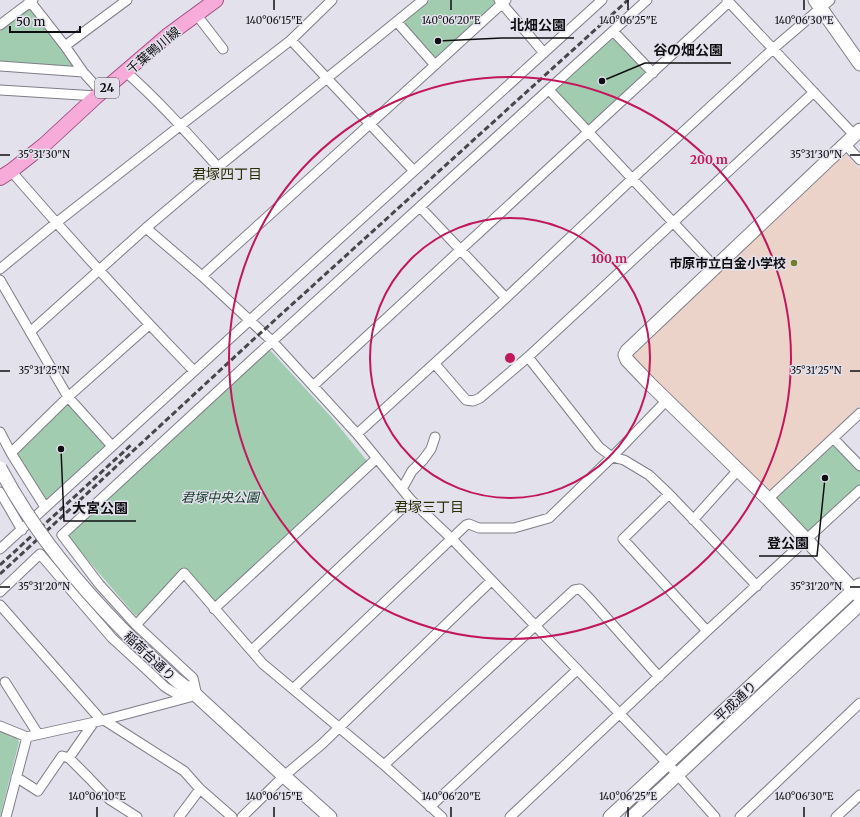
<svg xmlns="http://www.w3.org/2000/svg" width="860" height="817" viewBox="0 0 860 817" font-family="Merriweather,'Noto Sans JP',serif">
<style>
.education{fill:#ebd3ca}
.green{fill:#a2ccb0}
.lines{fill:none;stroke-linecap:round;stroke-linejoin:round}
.street-casing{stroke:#7f7e88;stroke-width:11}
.secondary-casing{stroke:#7f7e88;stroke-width:15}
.primary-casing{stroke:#a25083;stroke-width:16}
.street{stroke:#fff;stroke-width:9}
.secondary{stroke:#fff;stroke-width:13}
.primary{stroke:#f7abd9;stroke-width:14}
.rail{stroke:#46464b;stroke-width:3;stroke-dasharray:6 3;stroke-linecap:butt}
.secondary-bridge-casing{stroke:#7f7e88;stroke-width:15;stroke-linecap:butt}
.secondary-bridge{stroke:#fff;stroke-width:13}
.ticks{fill:none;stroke:#0f0f12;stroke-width:1.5}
.ring{fill:none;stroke:#c2185b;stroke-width:2}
.poi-dot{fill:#767c26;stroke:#e2e1ec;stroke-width:1.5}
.labels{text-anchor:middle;stroke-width:3;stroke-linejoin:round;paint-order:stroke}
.shield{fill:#e2e1ec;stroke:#4e4e53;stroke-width:1}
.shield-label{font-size:12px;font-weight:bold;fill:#0f0f12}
.street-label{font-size:13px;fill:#0f0f12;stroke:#e2e1ec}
.poi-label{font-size:13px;font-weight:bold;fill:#0f0f12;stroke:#e2e1ec;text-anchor:end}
.park-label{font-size:13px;font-style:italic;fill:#0e3520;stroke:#e2e1ec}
.neighbourhood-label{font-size:14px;fill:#2a2c03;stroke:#e2e1ec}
.ticks-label{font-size:10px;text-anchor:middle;fill:#0f0f12;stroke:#e2e1ec;stroke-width:3;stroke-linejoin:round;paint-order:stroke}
.centre{fill:#c2185b;stroke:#e2e1ec;stroke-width:2}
.ring-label{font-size:12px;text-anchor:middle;font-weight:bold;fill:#c2185b;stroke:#e2e1ec;stroke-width:3;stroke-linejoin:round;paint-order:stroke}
.leader{fill:none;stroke:#0f0f12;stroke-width:1.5}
.callout-dot{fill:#0f0f12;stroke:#e2e1ec;stroke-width:1.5}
.callout-label{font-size:14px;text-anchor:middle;font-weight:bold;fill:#0f0f12;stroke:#e2e1ec;stroke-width:3;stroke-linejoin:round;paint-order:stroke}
</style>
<rect width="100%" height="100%" fill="#e2e1ec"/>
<path class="education" d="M844 153 860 169V406L767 494 631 358Z"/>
<path class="green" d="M430 0H494L495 2V6L438 57H434L404 25 405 21Z
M30 2 83 72 0 66V25Z
M612 38H616L646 71V74L592 124H588L557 92V87Z
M268 351H271L333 419 367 461 218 601H213L183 567 140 616 135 615 69 538V533Z
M68 397 112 446 45 507 11 453Z
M833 438 860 466V490L806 541 768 499Z
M0 731 17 738 19 742 0 817Z"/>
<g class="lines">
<g class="street-casing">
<path id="street" d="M29 0 65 46 83 72 102 93
M499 0 544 53
M727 0 855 136
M196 14 223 49
M397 22 435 65
M0 25 33 0
M613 31 653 73
M291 40 414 171
M65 46 127 0
M0 66 83 72
M126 72C159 101 188 134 218 167
M0 90 97 96
M549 90 715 267
M846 145 860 160
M11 171C70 239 131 306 194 371
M420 207 506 298
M146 228 202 276 272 341 357 434 411 500 452 539 668 764 715 817
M0 269 56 223 181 125 291 40 332 0
M202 276 435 65 506 0
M0 280 68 397 112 446
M30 332 146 228 218 167 423 0
M528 357 599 447 612 457 624 460 649 475 669 494 623 539 707 631
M435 364 466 400 473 401 480 398 528 357 814 92
M313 386 729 2
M0 432 11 453 45 507
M357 434 506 298 632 179 774 48 830 0
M833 438 860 466
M11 453 68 397 149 325
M402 489 412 471 423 460 431 449 435 437
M0 492 22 530
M669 494 757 586
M768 499 860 413
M693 520 738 470
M0 549 250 320 602 0
M0 592 40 554 112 638 148 671 165 687 175 693 195 695
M0 605 101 720
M214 609 376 459
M136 625 184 573 263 664 384 765 442 817
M252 650 411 500
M5 682 38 734
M293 689 466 525 469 524 479 528H514L549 518 612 457 667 400
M197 696 193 678 136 625 99 584 62 535 256 356 647 0
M104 720 184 771 200 789 232 817
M94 722 69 758 89 778 109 799 137 817
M0 726 27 737 104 720 190 697
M384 765 574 590 580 589 589 598 659 677
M16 777 38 791 62 756 69 758
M430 807 577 670
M6 817 27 737
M179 817 200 789
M242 817 284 776 322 744 491 581
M510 817 707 631 860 490
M740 817 860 703
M836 817 860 795"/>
</g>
<g class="secondary-casing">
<path id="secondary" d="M815 0 860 64
M860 130 627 351 625 355 627 360 649 383 768 499 860 597
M137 644 176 680 197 696 284 776 330 817
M610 817 859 585
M632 817 860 604"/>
</g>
<g class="primary-casing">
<path id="primary" d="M0 178 11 171 44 145 97 96 167 36 216 0"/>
</g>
<use href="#street" class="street"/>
<use href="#secondary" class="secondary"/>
<use href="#primary" class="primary"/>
<path class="rail" d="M0 565 131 445
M0 574 255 338 628 0"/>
<g class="secondary-bridge-casing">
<path id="secondary-bridge" d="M0 468C34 533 84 592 137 644"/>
</g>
<use href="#secondary-bridge" class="secondary-bridge"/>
</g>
<path class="ticks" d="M274 0V10M451 0V10M628 0V10M804 0V10M0 155H10M850 155H860M0 371H10M850 371H860M0 587H10M850 587H860M97 807V817M274 807V817M451 807V817M628 807V817M804 807V817"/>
<g class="ring">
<circle cx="510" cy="358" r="140"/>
<circle cx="510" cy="358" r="281"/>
</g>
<circle class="poi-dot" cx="794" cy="263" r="4"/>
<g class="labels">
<rect class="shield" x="95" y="78" width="24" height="20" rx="3"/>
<g class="shield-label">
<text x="107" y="92">24</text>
</g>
<g class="street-label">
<text transform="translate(153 50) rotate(-40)" y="5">千葉鴨川線</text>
<text transform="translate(150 656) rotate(43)" y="5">稲荷台通り</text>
<text transform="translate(735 701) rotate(-43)" y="5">平成通り</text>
</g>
<g class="poi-label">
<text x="786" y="268">市原市立白金小学校</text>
</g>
<g class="park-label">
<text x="220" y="502">君塚中央公園</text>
</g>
<g class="neighbourhood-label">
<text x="227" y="179">君塚四丁目</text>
<text x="429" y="512">君塚三丁目</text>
</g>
</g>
<g class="ticks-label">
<text x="274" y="24">140°06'15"E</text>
<text x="451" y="24">140°06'20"E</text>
<text x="628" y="24">140°06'25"E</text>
<text x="804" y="24">140°06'30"E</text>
<text x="44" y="158">35°31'30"N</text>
<text x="816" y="158">35°31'30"N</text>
<text x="44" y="374">35°31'25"N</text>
<text x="816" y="374">35°31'25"N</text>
<text x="44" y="590">35°31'20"N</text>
<text x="816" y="590">35°31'20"N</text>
<text x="97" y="800">140°06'10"E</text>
<text x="274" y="800">140°06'15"E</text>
<text x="451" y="800">140°06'20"E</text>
<text x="628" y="800">140°06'25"E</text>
<text x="804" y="800">140°06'30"E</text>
</g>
<circle cx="510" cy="358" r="6" class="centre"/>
<g class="ring-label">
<text x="709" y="164">200 m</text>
<text x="609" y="263">100 m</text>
</g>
<path class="leader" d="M438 41L502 38H574M602 81L645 63H731M61 449L64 521H136M825 478L817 556H759"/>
<g class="callout-dot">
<circle cx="438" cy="41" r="4"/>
<circle cx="602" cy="81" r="4"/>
<circle cx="61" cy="449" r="4"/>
<circle cx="825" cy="478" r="4"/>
</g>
<g class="callout-label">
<text x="538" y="30">北畑公園</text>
<text x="688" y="55">谷の畑公園</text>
<text x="100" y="513">大宮公園</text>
<text x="788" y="548">登公園</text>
</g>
<path d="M10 26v6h70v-6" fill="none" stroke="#0f0f12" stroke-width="2"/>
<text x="16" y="26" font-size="12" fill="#0f0f12" stroke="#e2e1ec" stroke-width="3" paint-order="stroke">50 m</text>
</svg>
